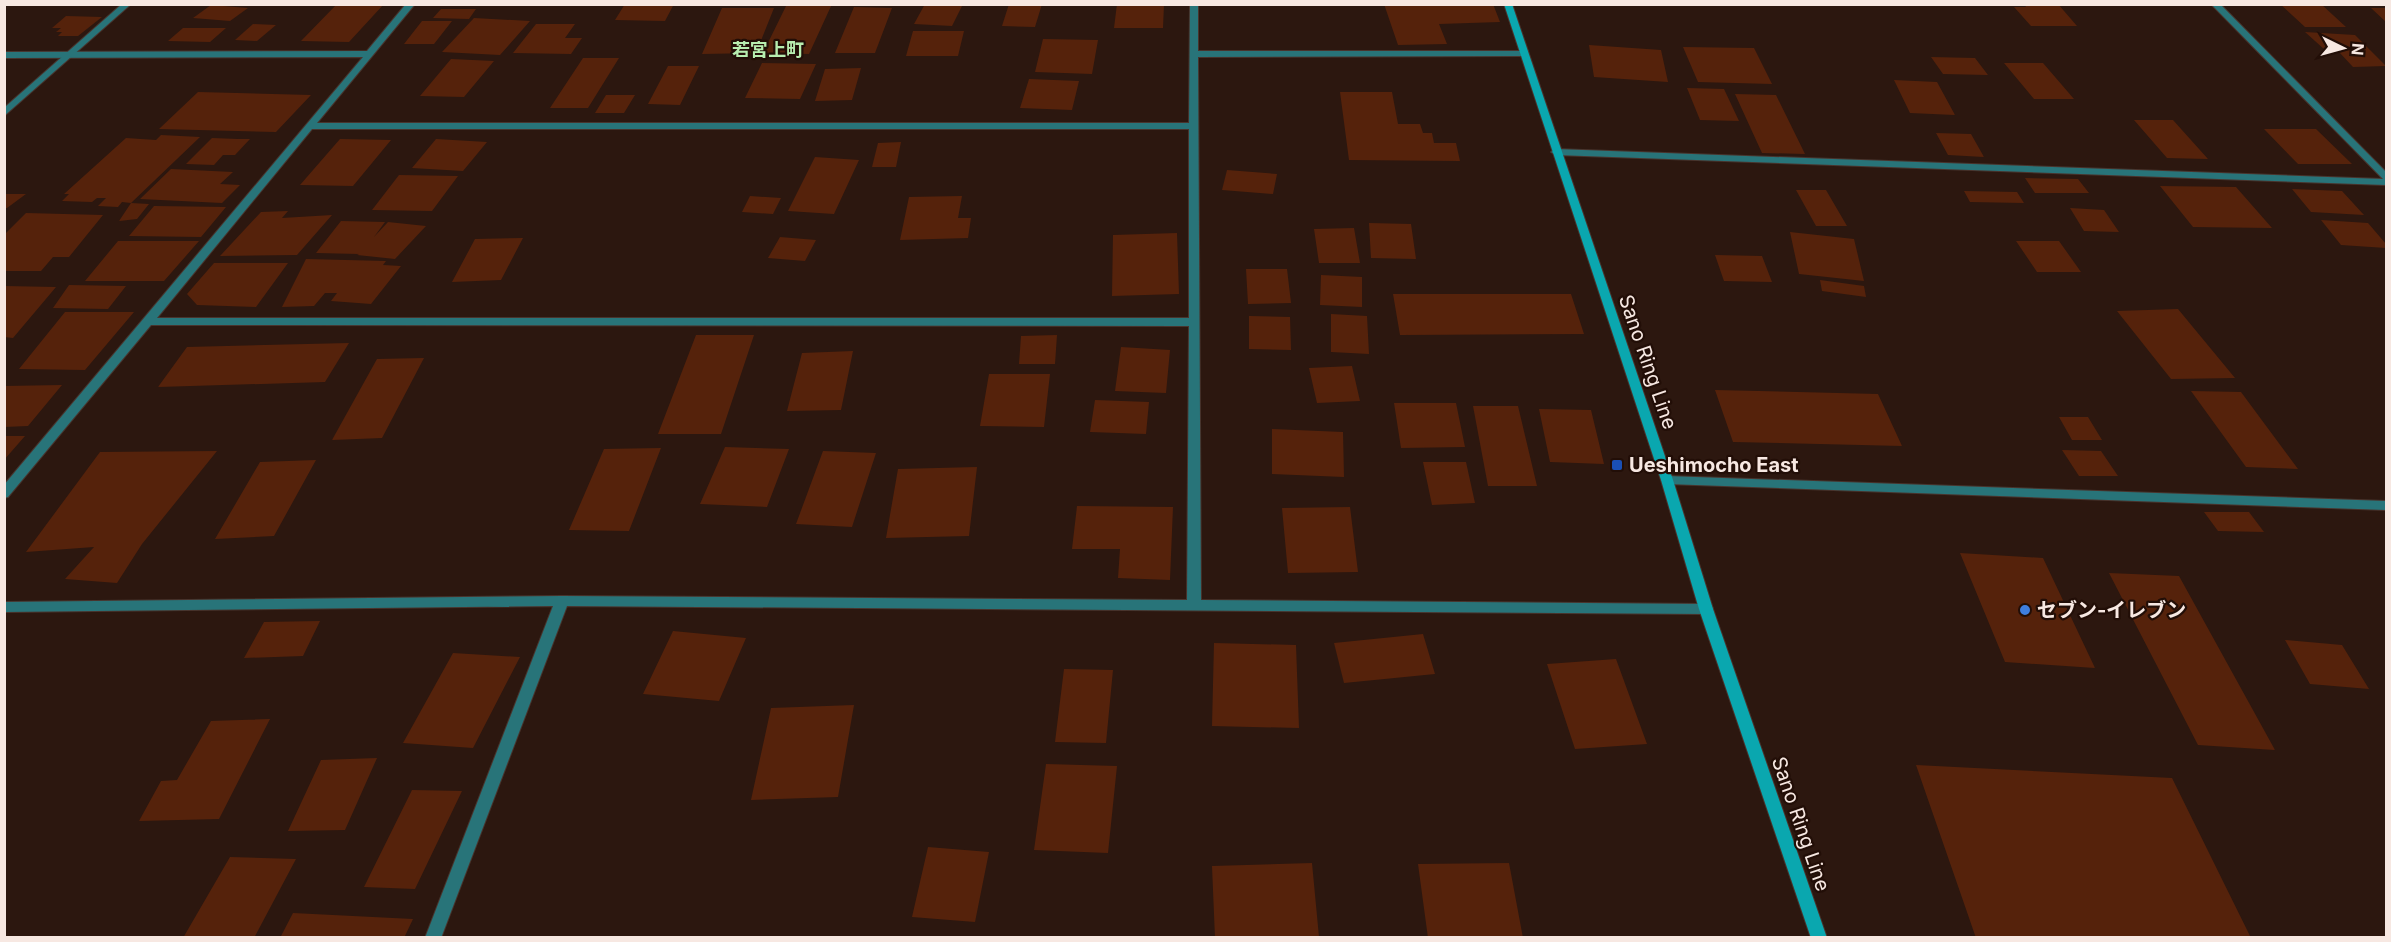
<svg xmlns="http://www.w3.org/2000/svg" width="2391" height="942" viewBox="0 0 2391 942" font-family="Inter,'Noto Sans JP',sans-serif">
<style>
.building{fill:#55220b}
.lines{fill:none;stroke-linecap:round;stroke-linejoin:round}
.minor-casing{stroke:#48342d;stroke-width:2}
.tertiary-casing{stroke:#48342d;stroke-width:2}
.secondary-casing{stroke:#48342d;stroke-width:2}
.minor{fill:#287479;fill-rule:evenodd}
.tertiary{fill:#287479;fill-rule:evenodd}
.secondary{fill:#0aa7af;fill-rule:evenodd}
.transit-dot{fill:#1a4fb4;stroke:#220e07;stroke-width:2}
.shop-dot{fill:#3f7fe0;stroke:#220e07;stroke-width:2}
.labels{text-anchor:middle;stroke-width:4.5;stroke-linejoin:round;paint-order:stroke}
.far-quarter-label{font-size:18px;font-weight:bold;fill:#b7edaf;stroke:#220e07}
.street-label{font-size:20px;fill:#f7e8e2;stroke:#220e07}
.poi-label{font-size:20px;font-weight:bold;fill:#f7e8e2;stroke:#220e07;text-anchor:start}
</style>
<rect width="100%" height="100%" fill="#2c170f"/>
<path class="building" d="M337 4H384L349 42 301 41Z
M625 4H674L665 21 615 20Z
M787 4H832L809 54 763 53Z
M925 4H942L962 6 952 26 914 24Z
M1009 4H1042L1035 27 1002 26Z
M1117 4H1164L1163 28H1114Z
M1384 4H1493L1500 22 1439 24 1447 44 1398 45Z
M2024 4H2058L2077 26H2031L2014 7H2026Z
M2280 4H2321L2346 27H2305Z
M211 5 248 8 230 21 193 18Z
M854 7 892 8 875 53H835Z
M722 8H774L756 53 702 54Z
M2371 8H2386V22Z
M441 9H476L469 19 433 18Z
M66 16 102 17 78 36H58L62 32H56L61 28H52Z
M474 18 530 21 500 55 442 52Z
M422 21H452L434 44H404Z
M253 24 276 25 257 41 235 40Z
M536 24H575L565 38H582L571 54 513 53Z
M183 28H226L210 42 168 41Z
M913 31H964L958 56H906Z
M2305 32 2355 35 2386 66 2353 67 2339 52 2325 50Z
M1043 39 1098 40 1092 74 1035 72Z
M1589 45 1661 50 1668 82 1594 77Z
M1683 47 1754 48 1772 84 1698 82Z
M1931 57 1975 58 1988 75 1943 74Z
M583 58H619L588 108H550Z
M451 59 494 61 464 97 420 96Z
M762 63 816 64 800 99 745 98Z
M2004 63H2043L2074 99H2034Z
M668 66H699L680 105 648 104Z
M861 68 852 100 815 101 825 69Z
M1029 79 1079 81 1072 110 1020 108Z
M1894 80 1937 82 1955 115 1910 113Z
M1687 88 1724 89 1739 121 1700 120Z
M198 92 311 95 276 132 159 129Z
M1340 92H1392L1398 124H1420L1423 133H1432L1434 143H1456L1460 161 1349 160Z
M1735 94 1776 95 1805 154 1762 153Z
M606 95H635L624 113H595Z
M2134 120H2173L2208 159 2167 158Z
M2264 129H2316L2352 164H2298Z
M1936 133 1971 134 1984 157 1948 155Z
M161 135 200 137 131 203 149 204 137 219 119 221 131 203 122 202 118 207 98 206 106 198H97L92 202 62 201 69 194H64L126 138 156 140Z
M212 138 238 139H250L235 155H223L214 165 186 164Z
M340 139 391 140 353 186 300 185Z
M436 139 487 142 463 171 412 168Z
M901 142 896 167H872L878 143Z
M815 157 859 160 834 214 788 211Z
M171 169 233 172 220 184 240 185 222 203 140 199Z
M1227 170 1277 174 1273 194 1222 190Z
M399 175 458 176 432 211 372 210Z
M2025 178 2078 179 2089 193H2035Z
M2160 186 2236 187 2272 228 2193 227Z
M2292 189 2342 191 2364 215 2311 212Z
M1796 190H1826L1847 226H1816Z
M1964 191 2017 192 2024 203 1970 202Z
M4 194H26L7 208H4Z
M750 196 781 198 773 214 742 212Z
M962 196 958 218H971L968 238 900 240 909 197Z
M154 206 226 207 201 237 129 236Z
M2070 208 2104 210 2119 232 2084 231Z
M288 211 282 218 332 215 297 255 220 256 261 212Z
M26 213 103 215 69 257H53L41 271H4V235Z
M2321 220 2368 223 2386 244V248L2341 245Z
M341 221 385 222 374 237 388 222 426 226 395 259 357 255 359 254 316 253Z
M1369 223 1411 224 1416 259 1371 258Z
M1354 228 1360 263H1319L1314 229Z
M1790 232 1854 239 1864 281 1799 274Z
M1177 233 1179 294 1112 296 1113 235Z
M780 237 816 240 805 261 768 258Z
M523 238 501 280 452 282 475 239Z
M118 241H199L164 281H85Z
M2016 241H2059L2081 272H2037Z
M1715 255 1762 256 1772 282 1724 281Z
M306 259 386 261 383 265 401 266 371 304 331 301 337 293H325L314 306 282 307Z
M214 263H288L256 307 197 305 187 294Z
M1246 269H1287L1291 303 1248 304Z
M1321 275 1362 277V307L1320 305Z
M1820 280 1864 286 1866 297 1822 291Z
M69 285 126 286 108 309 53 308Z
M4 286 56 287 13 338 4 337Z
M1393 294H1571L1584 334 1400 335Z
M2178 309 2235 378 2171 379 2117 311Z
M65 312H134L85 370 19 369Z
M1331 314 1367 316 1369 354 1331 352Z
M1249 316 1290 317 1291 350 1249 349Z
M696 335H754L721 434H658Z
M1057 335 1055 364H1019L1021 336Z
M349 343 325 382 158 387 187 347Z
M1121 347 1170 350 1166 393 1115 391Z
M853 351 841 410 787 411 802 353Z
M424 358 382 438 332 440 377 359Z
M1352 366 1360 401 1317 403 1309 368Z
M989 374H1050L1044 427 980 426Z
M62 385 28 426 4 427V386Z
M1715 390 1878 394 1902 446 1733 442Z
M2191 391 2241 392 2298 469 2246 467Z
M1095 400 1149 402 1146 434 1090 432Z
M1394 403H1456L1465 447 1401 448Z
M1473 406H1518L1537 486H1488Z
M1539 409 1591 410 1604 464 1550 462Z
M2059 417H2088L2102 440H2072Z
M1272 429 1343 432 1344 477 1272 474Z
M4 436H25L4 460Z
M725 447 789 449 767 507 700 504Z
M661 448 629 531 569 530 604 449Z
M2062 450 2101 451 2118 476H2079Z
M217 451 142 544 117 583 65 579 94 547 26 552 100 452Z
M823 451 876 453 852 527 796 524Z
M316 460 274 536 215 539 260 462Z
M1423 462H1466L1475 503 1432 505Z
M977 467 969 536 886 538 898 469Z
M1077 506 1173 507 1170 580 1118 578 1120 549H1072Z
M1350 507 1358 572 1288 573 1282 508Z
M2204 512H2249L2264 532 2218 531Z
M1960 553 2043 558 2095 668 2005 662Z
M2109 573 2179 576 2275 750 2198 745Z
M320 621 303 656 244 658 264 622Z
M673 631 746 638 719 701 643 694Z
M1423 634 1435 674 1344 683 1334 643Z
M2285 640 2342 645 2369 689 2310 684Z
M1214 643 1296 645 1299 728 1212 726Z
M453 653 520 657 473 748 403 743Z
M1616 659 1647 744 1575 749 1547 664Z
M1064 669 1113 670 1106 743 1055 742Z
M854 705 838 797 751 800 771 708Z
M270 719 219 819 139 821 161 781 177 780 211 721Z
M377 758 345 830 288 831 321 760Z
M1046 764 1117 766 1108 853 1034 850Z
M1916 765 2172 778 2251 938H1976Z
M412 790 462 791 415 889 364 887Z
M928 847 989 852 975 922 912 917Z
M230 857 296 859 254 938H183Z
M1312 863 1319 937 1215 938 1212 866Z
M1509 863 1523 938H1428L1418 864Z
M293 913 413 919 404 938H280Z"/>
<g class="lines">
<g class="minor-casing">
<path id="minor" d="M406 4H415L317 123H1189L1190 4H1198V51H1528V55L1525 56 1198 57 1201 600 1706 604 1711 605 1713 609 1711 613 1706 614 567 606 441 938H425L553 606 4 612V602L562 596 1187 600 1189 326 151 325 8 497 4 498V485L363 57 4 58V52L367 51ZM312 129H1189V318H157Z
M2211 4H2220L2386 172V185L1556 155 1551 152 1556 149 2383 179Z
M1667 476 2386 501V510L1667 484 1661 480Z"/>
</g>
<g class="tertiary-casing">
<path id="tertiary" d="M122 4H131L4 116V108Z"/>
</g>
<g class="secondary-casing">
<path id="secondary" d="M1504 4H1512L1673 480 1713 609 1827 938H1811L1699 609 1661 480Z"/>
</g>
<use href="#minor" class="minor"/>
<use href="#tertiary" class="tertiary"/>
<use href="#secondary" class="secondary"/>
</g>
<rect class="transit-dot" x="1611" y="459" width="12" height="12" rx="3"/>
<circle class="shop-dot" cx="2025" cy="610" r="6"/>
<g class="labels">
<g class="far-quarter-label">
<text x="768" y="56">若宮上町</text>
</g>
<g class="street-label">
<text transform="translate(1648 362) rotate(71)" y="7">Sano Ring Line</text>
<text transform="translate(1801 824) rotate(71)" y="7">Sano Ring Line</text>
</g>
<g class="poi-label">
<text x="1629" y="472">Ueshimocho East</text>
<text x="2037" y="617">セブン-イレブン</text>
</g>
</g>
<rect width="2391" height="942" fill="none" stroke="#f7e8e2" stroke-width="12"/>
<g transform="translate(2343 48) rotate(95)" stroke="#220e07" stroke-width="4.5" paint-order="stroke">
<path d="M0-4.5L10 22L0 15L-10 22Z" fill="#f7e8e2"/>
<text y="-9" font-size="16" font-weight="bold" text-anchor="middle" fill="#f7e8e2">N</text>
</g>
</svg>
